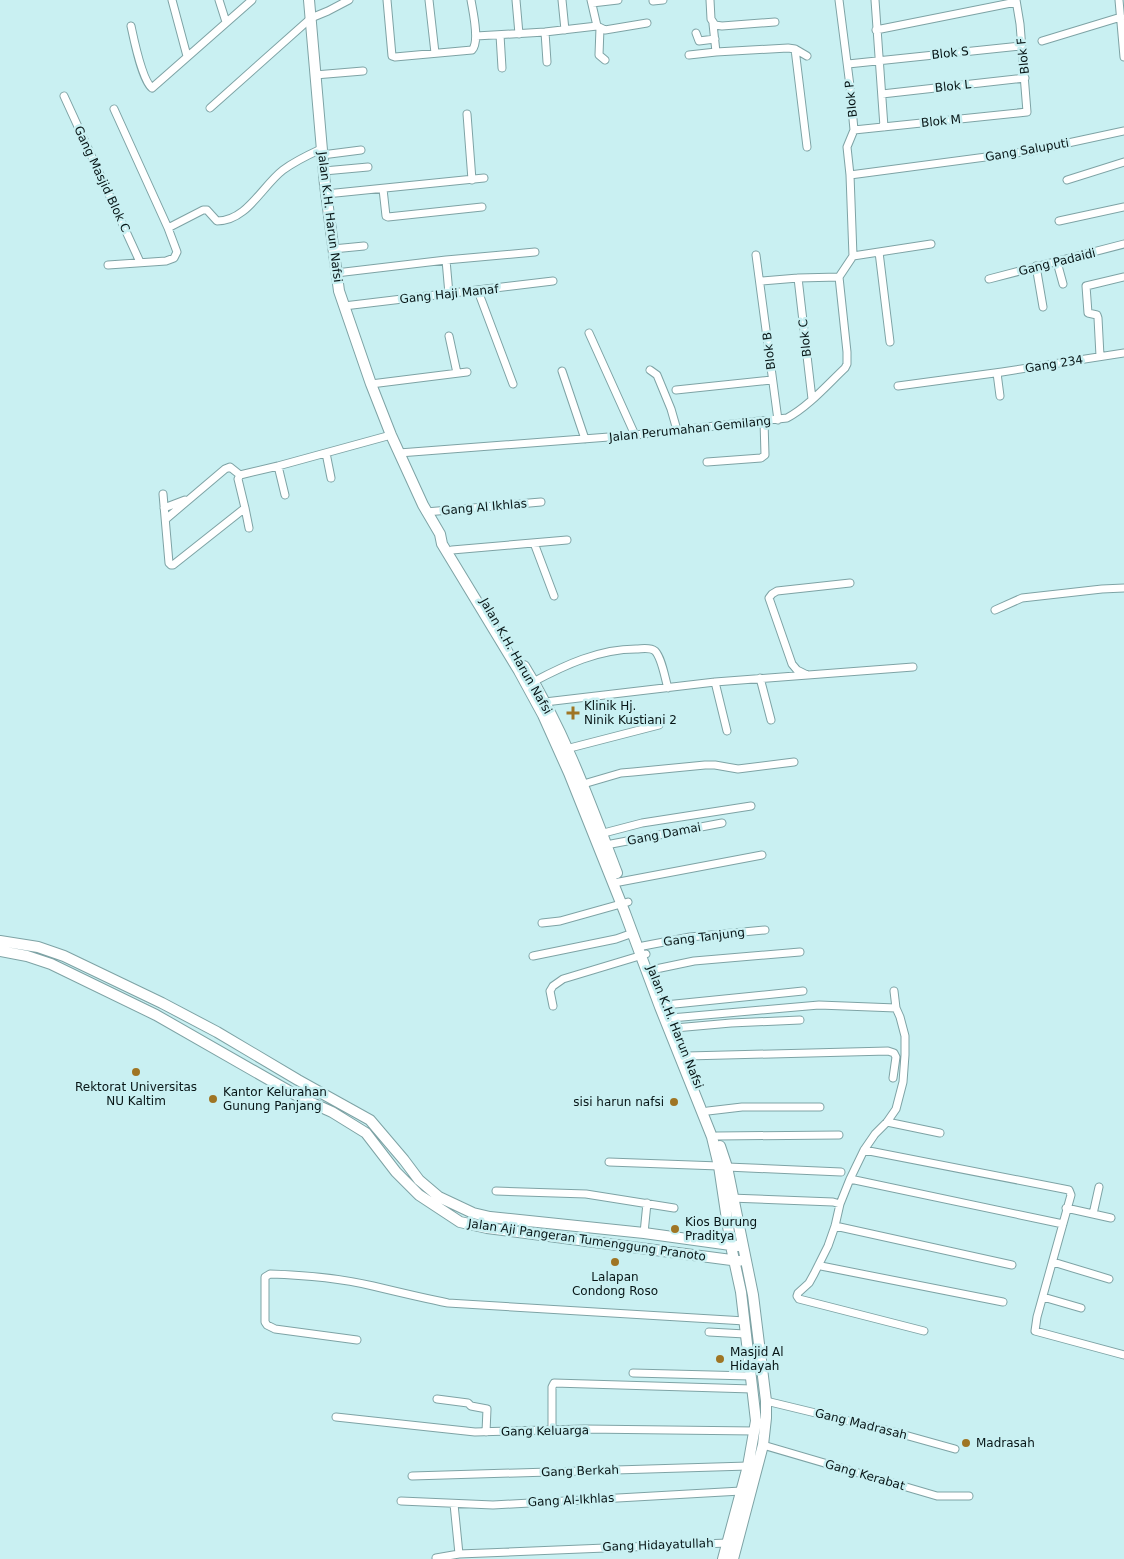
<svg xmlns="http://www.w3.org/2000/svg" width="1124" height="1559" viewBox="0 0 1124 1559" font-family="'DejaVu Sans',sans-serif">
<style>
.lines{fill:none;stroke-linecap:round;stroke-linejoin:round}
.minor-casing{stroke:#7ea3a5;stroke-width:9}
.secondary-casing{stroke:#7ea3a5;stroke-width:12}
.minor{stroke:#fff;stroke-width:7}
.secondary{stroke:#fff;stroke-width:10}
.poi-dot{fill:#9f7524;stroke:#c9f0f2;stroke-width:2}
.labels{text-anchor:middle;stroke-width:5;stroke-linejoin:round;paint-order:stroke}
.street-label{font-size:12px;fill:#071516;stroke:#c9f0f2}
.poi-label{font-size:12px;fill:#071516;stroke:#c9f0f2;text-anchor:start}
</style>
<rect width="100%" height="100%" fill="#c9f0f2"/>
<g class="lines">
<g class="minor-casing">
<path id="minor" d="M172 0 187 56
M219 0 226 22
M387 0 392 56 395 57 472 50C480 42 473 12 471 0
M429 0 435 53
M516 0 519 34
M562 0 565 30
M591 0 597 26
M710 0 711 19 715 25 722 26 775 22
M839 0 850 86 854 130 847 147 850 175 853 256
M875 0 884 127
M1119 0 1124 57
M653 1 663 0
M592 3 618 0
M713 24 716 52 788 48 795 49 807 56
M131 26C134 40 142 80 152 88L252 0
M600 28 599 55 605 60
M876 30 1016 2
M545 32 547 62
M696 33 699 41 715 39
M500 35 502 68
M476 36 545 32 597 26 605 30 647 23
M1042 41 1121 17
M795 49 807 147
M689 55 716 52
M848 64 1021 46
M315 75 363 71
M882 94 1025 78
M64 96 140 262
M210 108 311 18 328 11 349 0
M114 109 168 228
M467 114 472 180
M854 130 1027 112 1020 24 1016 0
M322 155 361 150
M324 171 368 167
M850 175 1031 151 1124 131
M1067 180 1124 162
M383 189 386 216 388 217 482 207
M326 194 484 178
M1059 221 1124 207
M333 249 364 246
M879 252 931 244
M756 255 778 420
M853 256 879 252 890 342
M446 260 449 294
M1057 262 1063 284
M108 265 166 261 174 258 177 252 168 228 203 210H207L217 221C247 221 262 186 283 170 295 161 308 155 321 149
M1036 266 1043 307
M336 273 446 260 535 252
M798 278 812 399
M989 279 1124 244
M761 281 798 278 839 277
M478 291 513 384
M344 306 553 281
M589 333 635 435
M449 336 457 373
M1100 356 1098 318 1097 315 1088 313 1086 286 1124 277
M650 370 657 375 671 409 677 430
M562 371 585 439
M997 373 1000 396
M371 384 467 372
M898 386 1002 372 1124 353
M676 390 772 380
M326 453 331 478
M399 453 635 435 787 418C808 407 828 384 845 368L847 364V352L839 277 853 256
M707 462 761 458 765 455 764 421
M278 466 285 495
M163 494 169 563 171 565H173L245 508 238 479 240 475 278 466 391 435
M164 508 185 500
M245 508 249 528
M426 512 541 502
M166 519 225 469 230 467 240 475
M534 543 554 596
M452 550 567 540
M995 610 1022 598 1102 589 1124 588
M807 675 797 670 792 664 769 598 772 594 777 591 850 583
M760 678 771 720
M533 682C565 665 599 649 636 649 642 649 650 647 655 651 662 658 665 679 668 688
M715 682 727 731
M545 702 715 682 913 667
M566 749 659 725
M580 785 621 773 633 772 705 765H715L738 769 794 762
M600 834 642 823 751 806
M606 845 722 823
M614 883 762 855
M542 923 560 921 628 902
M643 946 690 937 765 930
M533 956 616 939 633 933
M651 970 694 961 800 952
M894 991 896 1008 900 1017 905 1036V1055L903 1082 896 1109 887 1122 875 1134 864 1150 850 1179 840 1204 835 1226 828 1246 814 1274 809 1283 798 1293 797 1296 799 1299 924 1331
M665 1005 803 991
M553 1006 550 991 553 986 563 979 646 954
M671 1018 819 1005 896 1008
M670 1029 675 1028 731 1023 800 1020
M687 1056 888 1051 894 1053 896 1057 893 1078
M708 1111 742 1107H820
M887 1122 940 1133
M717 1136 839 1135
M864 1150 1069 1190 1071 1195 1037 1317 1035 1331 1124 1355
M609 1162 719 1166
M727 1167 841 1172
M850 1179 1063 1224
M496 1191 586 1194 674 1208
M730 1198 833 1202 840 1204
M1066 1208 1111 1218
M1093 1214 1099 1187
M835 1226 1012 1265
M644 1233 647 1203
M1053 1262 1109 1279
M819 1264 821 1266 1003 1302
M1043 1297 1081 1308
M709 1332 745 1334
M357 1340 275 1329 267 1325 265 1322V1277L270 1274C304 1275 339 1278 373 1286 398 1292 423 1298 448 1303L745 1321
M633 1373 750 1376
M437 1399 468 1403 471 1406 487 1409 486 1432
M766 1401 894 1432 955 1449
M336 1417 475 1432 584 1429 755 1431
M552 1430V1387L554 1383 752 1389
M763 1445 937 1496H969
M412 1476 748 1466
M401 1501 493 1505 741 1491
M454 1504 459 1554 727 1543
M436 1558 459 1554"/>
</g>
<g class="secondary-casing">
<path id="secondary" d="M309 0 325 185 339 291 371 384 391 435 423 505 440 534 442 544 519 671 543 715 569 773 625 913 660 1007 712 1137 719 1166 731 1246 741 1292 756 1421 748 1466 723 1559
M524 666C564 730 590 802 617 873
M0 941 38 947 64 956 162 1003 217 1032 298 1080 370 1120 404 1160 419 1180 439 1197 473 1213 490 1217 644 1233 738 1246
M0 951 27 956 51 964 156 1015 303 1099 332 1112 366 1133 396 1172 419 1195 460 1222 487 1228 739 1261
M720 1146 727 1167 753 1295 766 1401V1418L763 1445 733 1559"/>
</g>
<use href="#minor" class="minor"/>
<use href="#secondary" class="secondary"/>
</g>
<g class="poi-dot">
<path d="M570.5 705.5h5v5h5v5h-5v5h-5v-5h-5v-5h5z"/>
<circle cx="136" cy="1072" r="5"/>
<circle cx="213" cy="1099" r="5"/>
<circle cx="674" cy="1102" r="5"/>
<circle cx="675" cy="1229" r="5"/>
<circle cx="615" cy="1262" r="5"/>
<circle cx="720" cy="1359" r="5"/>
<circle cx="966" cy="1443" r="5"/>
</g>
<g class="labels">
<g class="street-label">
<text transform="translate(950 53) rotate(-6)" y="4">Blok S</text>
<text transform="translate(1023 56) rotate(-96)" y="4">Blok F</text>
<text transform="translate(953 86) rotate(-6)" y="4">Blok L</text>
<text transform="translate(851 99) rotate(-96)" y="4">Blok P</text>
<text transform="translate(941 121) rotate(-6)" y="4">Blok M</text>
<text transform="translate(1027 150) rotate(-10)" y="4">Gang Saluputi</text>
<text transform="translate(102 179) rotate(65)" y="4">Gang Masjid Blok C</text>
<text transform="translate(330 217) rotate(83)" y="4">Jalan K.H. Harun Nafsi</text>
<text transform="translate(1057 262) rotate(-14)" y="4">Gang Padaidi</text>
<text transform="translate(449 294) rotate(-6)" y="4">Gang Haji Manaf</text>
<text transform="translate(805 338) rotate(-96)" y="4">Blok C</text>
<text transform="translate(769 351) rotate(-97)" y="4">Blok B</text>
<text transform="translate(1054 364) rotate(-9)" y="4">Gang 234</text>
<text transform="translate(690 429) rotate(-6)" y="4">Jalan Perumahan Gemilang</text>
<text transform="translate(484 507) rotate(-5)" y="4">Gang Al Ikhlas</text>
<text transform="translate(516 656) rotate(60)" y="4">Jalan K.H. Harun Nafsi</text>
<text transform="translate(664 834) rotate(-11)" y="4">Gang Damai</text>
<text transform="translate(704 937) rotate(-7)" y="4">Gang Tanjung</text>
<text transform="translate(675 1027) rotate(68)" y="4">Jalan K.H. Harun Nafsi</text>
<text transform="translate(587 1240) rotate(8)" y="4">Jalan Aji Pangeran Tumenggung Pranoto</text>
<text transform="translate(861 1424) rotate(14)" y="4">Gang Madrasah</text>
<text transform="translate(545 1431) rotate(-1)" y="4">Gang Keluarga</text>
<text transform="translate(580 1471) rotate(-2)" y="4">Gang Berkah</text>
<text transform="translate(865 1475) rotate(16)" y="4">Gang Kerabat</text>
<text transform="translate(571 1500) rotate(-3)" y="4">Gang Al-Ikhlas</text>
<text transform="translate(658 1545) rotate(-2)" y="4">Gang Hidayatullah</text>
</g>
<g class="poi-label">
<text x="584" y="710">Klinik Hj.<tspan x="584" dy="14">Ninik Kustiani 2</tspan></text>
<text x="136" y="1091" text-anchor="middle">Rektorat Universitas<tspan x="136" dy="14">NU Kaltim</tspan></text>
<text x="223" y="1096">Kantor Kelurahan<tspan x="223" dy="14">Gunung Panjang</tspan></text>
<text x="664" y="1106" text-anchor="end">sisi harun nafsi</text>
<text x="685" y="1226">Kios Burung<tspan x="685" dy="14">Praditya</tspan></text>
<text x="615" y="1281" text-anchor="middle">Lalapan<tspan x="615" dy="14">Condong Roso</tspan></text>
<text x="730" y="1356">Masjid Al<tspan x="730" dy="14">Hidayah</tspan></text>
<text x="976" y="1447">Madrasah</text>
</g>
</g>
</svg>
